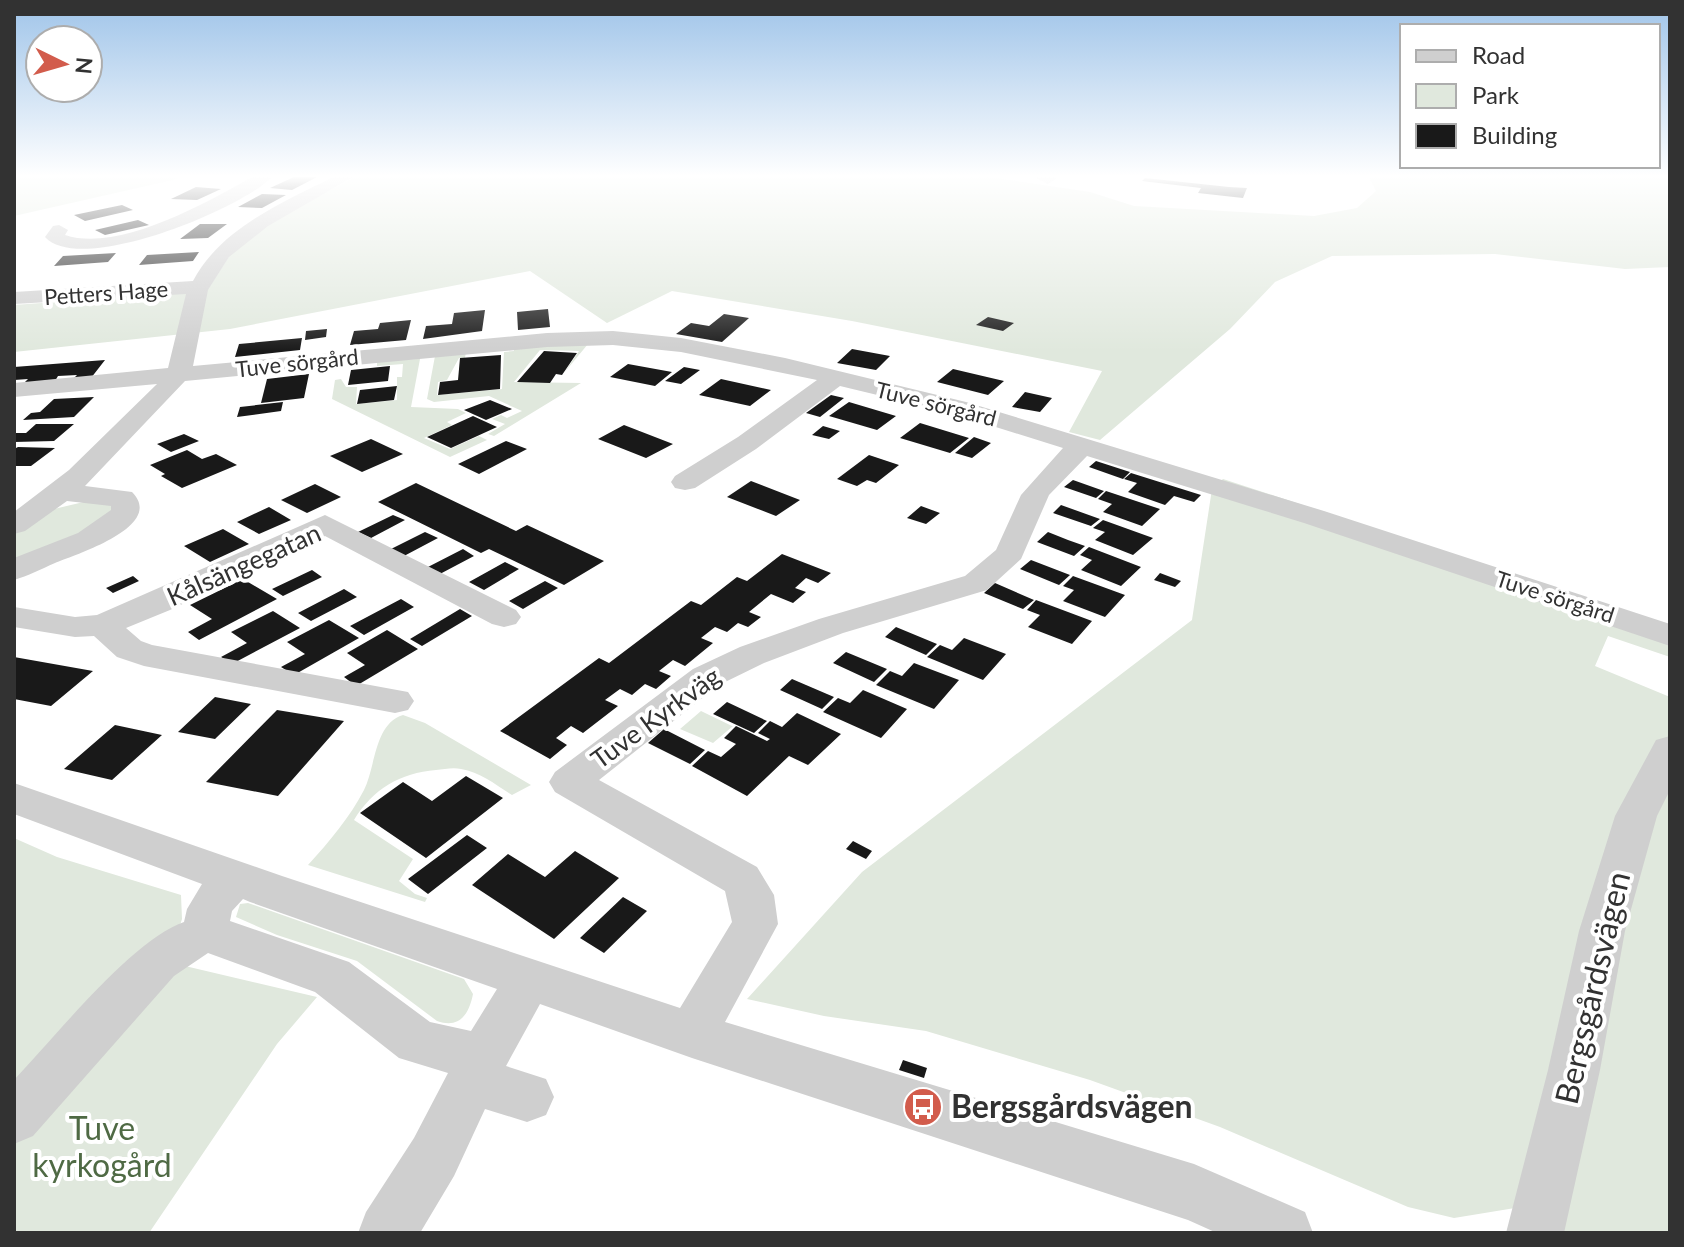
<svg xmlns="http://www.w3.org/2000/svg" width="1684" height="1247" viewBox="0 0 1684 1247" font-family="Lato,sans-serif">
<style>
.green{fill:#e0e8dd}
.building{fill:#191919}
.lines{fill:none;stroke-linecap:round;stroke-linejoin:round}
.minor{fill:#cfcfcf;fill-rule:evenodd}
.labels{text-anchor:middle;stroke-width:8;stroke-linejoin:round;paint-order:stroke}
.far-street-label{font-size:22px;fill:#323232;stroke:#fff}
.street-label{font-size:26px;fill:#323232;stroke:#fff}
.near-street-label{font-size:32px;fill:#323232;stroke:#fff}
.near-poi-label{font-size:32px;font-weight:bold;fill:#323232;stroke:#fff;text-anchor:start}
.near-park-label{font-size:32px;fill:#4f6a44;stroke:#fff}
</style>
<rect width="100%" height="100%" fill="#fff"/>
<path class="green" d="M14 177H174L177 179 14 216Z
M355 177H989L1090 192 1134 206 1314 216 1357 208 1376 191 1369 177H1670V267L1625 269 1495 254 1332 256 1275 282 1230 329 1100 440 1069 432 1102 371 852 321 672 291 607 323 530 271 230 329 14 352V305L207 291 230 255 272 221Z
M588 344 564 373 579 351 540 350 514 382 581 383 494 436 488 434 505 424 492 419 501 415 507 418 522 411 489 396 434 402 427 399 435 356 466 351 465 358H459L447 380 438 382 437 395 502 389 504 352 514 351V348Z
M420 359 411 407 458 409 466 413 447 422 452 425 424 438 450 449 479 436 487 440 450 457 332 399 335 380 341 379 346 387H357L356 404 397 400V377H402L403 364 377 366V360Z
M1223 479 1670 625V657L1608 636 1595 666 1670 697V1233H1537L1515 1208 1454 1218 1408 1207 1220 1127 1090 1080 926 1031 824 1016 747 999 862 872 1192 620 1212 489Z
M92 500 105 502 113 507 103 524 14 562V534L54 509Z
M701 711 732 726H733L713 743 680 729Z
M403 715 425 723 531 785 512 795C496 785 480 772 461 769 454 767 444 769 436 770 400 773 373 789 354 820L413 859 399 881 415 894 427 898 425 902 308 865C329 842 350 817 364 790 376 766 374 724 403 715Z
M14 838 57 857 181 895 182 919 168 962 317 997 277 1044 149 1233H14Z
M248 903 464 979 473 994C469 1014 460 1029 437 1021L357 961 277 935 236 917 240 904Z"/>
<path class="building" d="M294 177H317L292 190 270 188Z
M1145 178 1229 187 1247 188 1243 198 1198 193 1201 188 1142 181Z
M196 187 221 189 197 200 171 199Z
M262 194 286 195 262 208 238 207Z
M122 205 133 210 85 221 74 215Z
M138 220 149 225 105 235 95 230Z
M200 224H227L208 238 180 239Z
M199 252 193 261 139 265 147 255Z
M116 253 108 262 54 266 63 256Z
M548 309 550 327 518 330 517 312Z
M485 310 482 331 423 339 426 326 452 324 454 313Z
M724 314 749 318 722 342 676 334 691 323 709 326Z
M988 317 1014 323 1003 331 976 325Z
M411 320 406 340 350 345 354 331 378 329 380 323Z
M327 329 326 337 305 340 306 331Z
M302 338 300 350 235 357 239 344Z
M852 349 890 356 876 370 837 363Z
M544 351 577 353 562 375 556 374 550 383 517 382Z
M501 355 500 389 438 395 440 382 458 380 460 358Z
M105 360 91 378 72 380 77 375 58 376 55 381 24 383 28 379 14 380V367Z
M628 364 672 372 655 386 610 377Z
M390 366 388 381 348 385 351 370Z
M684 367 700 370 681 384 665 381Z
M953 369 1004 381 988 395 937 382Z
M309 374 304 398 261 403 267 379Z
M721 379 771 390 750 406 699 395Z
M397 386 394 400 357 404 360 390Z
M1025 392 1052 398 1040 412 1012 407Z
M831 395 844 398 820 417 806 413Z
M94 397 74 417 23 420 31 413 40 412 54 399Z
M490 400 512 409 486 420 464 410Z
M283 402 281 411 237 417 240 407Z
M849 402 896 416 877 430 829 416Z
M473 416 497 427 451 448 427 437Z
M920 423 969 438 950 453 900 438Z
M36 424H74L54 441 14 442V433H26Z
M624 425 673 444 646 458 598 439Z
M823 426 840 431 829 439 812 435Z
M184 434 199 441 171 452 157 444Z
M974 437 991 443 972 458 955 453Z
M371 439 403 454 362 472 330 456Z
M506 441 527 449 479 474 458 464Z
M18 447 55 448 31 466H14V449Z
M187 450 202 459 216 454 237 465 182 488 161 476 165 474 150 465Z
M869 455 899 465 876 483 867 480 857 486 837 479Z
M1096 461 1130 472 1123 479 1089 467Z
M1131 473 1201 495 1194 502 1174 496 1165 505 1128 492 1137 483 1124 479Z
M1073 480 1104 491 1096 498 1064 487Z
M751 481 800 500 776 516 727 497Z
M416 483 516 531 527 525 604 561 564 585 489 549 481 553 378 502Z
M315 484 341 497 307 513 281 500Z
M1106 491 1160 509 1142 526 1103 512 1112 504 1098 499Z
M1061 505 1100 519 1091 526 1053 513Z
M921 506 940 513 926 524 907 518Z
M269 507 291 520 259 534 237 522Z
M393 515 405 520 371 538 358 532Z
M1103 520 1153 538 1133 555 1095 540 1105 532 1093 528Z
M223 529 249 544 210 562 184 546Z
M425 532 438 538 404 556 391 549Z
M1048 532 1068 540 1085 546 1074 556 1037 542Z
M1089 547 1141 567 1121 586 1081 570 1092 560 1080 555Z
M463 549 474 556 438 575 426 568Z
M782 554 831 573 818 583 806 578 795 588 806 592 793 603 771 594 749 612 761 617 748 627 738 623 727 632 715 627 701 638 713 643 685 666 673 660 659 671 671 676 656 689 645 684 632 695 620 689 605 700 618 706 583 733 571 726 556 738 567 745 550 759 500 731 599 658 609 663 691 601 701 605 737 577 747 581Z
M1031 560 1070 575 1059 585 1020 569Z
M505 562 519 569 484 590 469 582Z
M312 570 322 577 283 596 272 589Z
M1160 573 1181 581 1175 587 1154 580Z
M133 576 139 581 113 593 106 588Z
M1073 576 1125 595 1105 617 1063 601 1074 590 1063 586Z
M243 579 277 599 199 640 188 632 212 619 190 605Z
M545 581 558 588 523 609 509 601Z
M995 583 1034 600 1023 609 984 593Z
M344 589 357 597 311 621 298 613Z
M401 599 414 607 364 635 350 626Z
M1036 600 1092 621 1072 644 1028 627 1040 615 1027 610Z
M460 609 472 616 422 646 410 639Z
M273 611 300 628 232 664 221 657 247 643 231 632Z
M329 620 359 638 294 675 281 667 305 654 287 642Z
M896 627 937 644 926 655 885 637Z
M387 630 418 649 356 686 344 677 365 665 347 653Z
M964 638 1006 654 983 680 927 657 940 645 952 650Z
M846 652 887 669 874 682 833 663Z
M14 657 93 671 51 706 14 699Z
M914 663 959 680 934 709 876 685 890 671 902 676Z
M792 679 834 697 822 709 780 690Z
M863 690 907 709 881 738 823 712 838 698 850 703Z
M215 697 251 704 215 739 178 732Z
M727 702 767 721 754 733 713 714Z
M277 710 344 721 278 796 206 782Z
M797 713 841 734 808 765 789 756 747 796 692 766 708 751 721 757 736 744 724 738 736 726 767 741 770 739 758 733 770 721 782 727Z
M115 725 162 735 112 780 64 769Z
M664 729 705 750 690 764 648 743Z
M466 776 503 798 426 858 360 813 403 782 432 801Z
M467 835 487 848 428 894 408 879Z
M853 841 872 851 866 859 846 849Z
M575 851 619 878 554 939 472 885 508 854 545 877Z
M623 897 647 911 604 953 580 938Z
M903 1060 927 1068 924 1078 899 1070Z"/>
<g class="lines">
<path class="minor" d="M252 177H272C241 209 81 276 45 237L53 226 59 225 68 230 65 235C118 253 206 203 252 177Z
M333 177H353L268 226 229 257 208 290 193 366 547 333 613 331 681 338 785 358 966 402 1324 511 1670 624V646L1304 523 1087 456 1049 495 1021 559 987 590 843 633 764 663 719 685 599 780 757 867 774 895 778 924 725 1022 1194 1164 1305 1212 1313 1233H1217L1188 1220 692 1058 540 1004 506 1066 546 1079 554 1097 546 1115 527 1122 485 1109 454 1176 420 1233H358L366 1212 414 1138 448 1073 399 1058 315 992 208 953 174 976 33 1136 14 1144V1080C55 1037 132 940 184 922L187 909 202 884 14 814V783L282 876 680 1008 732 922 725 891 555 792 549 782 555 772 693 669 740 647 819 619 965 576 996 550 1021 495 1063 448 948 412 840 386 756 449 695 488 685 490 675 488 671 482 675 476 738 437 817 380 681 352 613 345 547 347 185 381 85 486 132 492C166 526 77 554 55 563 41 569 28 576 14 580V558L78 533 111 510V506L67 501 25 531 14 534V512L69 470 157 384 14 397V383L168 368 186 294 14 304V292L193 281C221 228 282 203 333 177ZM243 899 250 902 497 989 471 1031 430 1022 349 962 230 921 232 911Z
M1034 177H1055L1056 179 1048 184Z
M325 515 516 610 521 617 516 624 504 627 492 624 325 536 170 610 126 628 141 641 152 645 408 692 414 701 408 710 395 713 144 666 117 657 94 636 75 637 14 627V607L75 617 97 615Z
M1670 736V790L1657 816 1625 931 1600 1070 1564 1233H1506L1548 1070 1579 931 1615 816 1656 740Z"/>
</g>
<linearGradient id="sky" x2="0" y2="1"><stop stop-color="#9fc4e9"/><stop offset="0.5" stop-color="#fff"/><stop offset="1" stop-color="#fff" stop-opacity="0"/></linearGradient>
<rect width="1684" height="352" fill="url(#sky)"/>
<defs>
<g id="bus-disc" transform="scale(2)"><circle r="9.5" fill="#d25c4c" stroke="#fff"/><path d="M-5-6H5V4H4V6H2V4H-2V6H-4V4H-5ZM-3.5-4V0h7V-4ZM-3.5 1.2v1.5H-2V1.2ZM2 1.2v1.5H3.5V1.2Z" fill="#fff"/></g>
</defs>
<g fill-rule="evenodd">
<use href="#bus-disc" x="923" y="1107"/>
</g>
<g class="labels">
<g class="far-street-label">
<text transform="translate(106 293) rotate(-4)" y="8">Petters Hage</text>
<text transform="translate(297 363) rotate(-6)" y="8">Tuve sörgård</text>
<text transform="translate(936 404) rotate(14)" y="8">Tuve sörgård</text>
<text transform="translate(1555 597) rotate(18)" y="8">Tuve sörgård</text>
</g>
<g class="street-label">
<text transform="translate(244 565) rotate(-24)" y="9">Kålsängegatan</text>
<text transform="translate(656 718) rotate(-36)" y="9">Tuve Kyrkväg</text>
</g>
<g class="near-street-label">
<text transform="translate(1593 988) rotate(-77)" y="11">Bergsgårdsvägen</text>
</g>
<g class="near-poi-label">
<text x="951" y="1118">Bergsgårdsvägen</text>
</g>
<g class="near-park-label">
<text x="102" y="1140">Tuve<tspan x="102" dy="37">kyrkogård</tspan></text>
</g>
</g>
<rect width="1684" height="1247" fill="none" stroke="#323232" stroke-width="32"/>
<rect x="1400" y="24" width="260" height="144" fill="#ffffff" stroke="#adadad" stroke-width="2"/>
<rect x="1416" y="50" width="40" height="12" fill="#cfcfcf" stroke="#adadad" stroke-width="2"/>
<text x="1472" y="64" font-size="24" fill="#323232">Road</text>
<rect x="1416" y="84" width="40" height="24" fill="#e0e8dd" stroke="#adadad" stroke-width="2"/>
<text x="1472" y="104" font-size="24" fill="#323232">Park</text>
<rect x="1416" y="124" width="40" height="24" fill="#191919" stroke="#adadad" stroke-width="2"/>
<text x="1472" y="144" font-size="24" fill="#323232">Building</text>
<g transform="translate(64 64) rotate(95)"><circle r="38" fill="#ffffff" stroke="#adadad" stroke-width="2"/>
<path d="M0-6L14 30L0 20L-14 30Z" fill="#d25c4c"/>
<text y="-12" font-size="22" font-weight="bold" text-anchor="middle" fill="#323232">N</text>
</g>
</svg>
